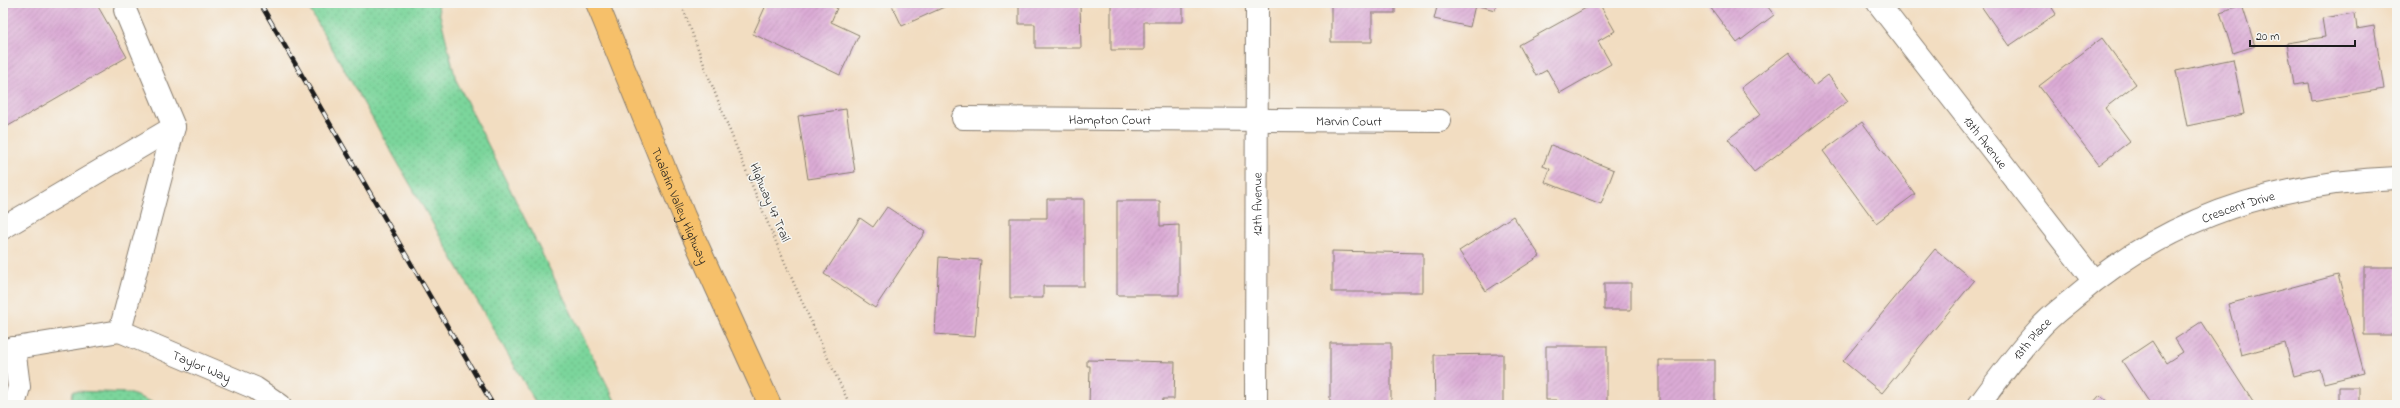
<svg xmlns="http://www.w3.org/2000/svg" width="2400" height="408" viewBox="0 0 2400 408" font-family="'Indie Flower',sans-serif">
<style>
.grass{fill:url(#grass-dots);stroke:#4c785c}
.building{fill:url(#building-hatch)}
.lines{fill:none;stroke-linecap:round;stroke-linejoin:round}
.minor-casing{stroke:#877c6e;stroke-width:24}
.highway-casing{stroke:#877c6e;stroke-width:24}
.path{stroke:#877c6e;stroke-width:2.5;stroke-dasharray:1 3;stroke-linecap:butt}
.minor{stroke:#fff;stroke-width:22}
.highway{stroke:#f6c06b;stroke-width:22}
.rail-casing{stroke:#1c1c1c;stroke-width:4.5}
.rail{stroke:#f6f6f2;stroke-width:3;stroke-dasharray:9;stroke-linecap:butt}
.labels{text-anchor:middle;stroke-width:3;stroke-linejoin:round;paint-order:stroke}
.street-label{font-size:13px;fill:#1c1c1c;stroke:#f6f6f2}
</style>
<defs>
<pattern id="grass-dots" width="8" height="8" patternUnits="userSpaceOnUse"><rect width="8" height="8" fill="#7bd59b"/><path d="M2 2h.1M6 6h.1" fill="none" stroke="#6ab685" stroke-width="1.8" stroke-linecap="round"/></pattern>
<pattern id="building-hatch" width="6" height="6" patternUnits="userSpaceOnUse"><rect width="6" height="6" fill="#dbabd5"/><path d="M-1 1l2-2M0 6l6-6M5 7l2-2" fill="none" stroke="#bb93b6"/></pattern>
</defs>
<rect width="100%" height="100%" fill="#f6f6f2"/>
<filter id="ink" filterUnits="userSpaceOnUse"><feTurbulence type="fractalNoise" baseFrequency=".025" numOctaves="2"/><feDisplacementMap in="SourceGraphic" scale="8" xChannelSelector="R" yChannelSelector="G"/><feConvolveMatrix kernelMatrix="1 2 1 2 8 2 1 2 1" color-interpolation-filters="sRGB"/></filter>
<filter id="wash" filterUnits="userSpaceOnUse"><feTurbulence type="fractalNoise" baseFrequency=".012" numOctaves="4" result="noise"/><feDisplacementMap in="SourceGraphic" scale="16" xChannelSelector="R" yChannelSelector="G"/><feGaussianBlur stdDeviation="0.9" result="paint"/><feColorMatrix in="noise" values="0 0 0 0 0 0 0 0 0 0 0 0 0 0 0 0 0 1.4 0 .05"/><feComposite in="paint" operator="in"/></filter>
<g filter="url(#wash)">
<rect width="100%" height="100%" fill="#f2ddc1"/>
<path class="grass" d="M306 3H437L456 80 617 405H537Z
M73 391 129 393 159 405H71Z"/>
<g id="blocks">
<path class="building" d="M3 3H96L127 57 3 129Z
M767 3H827L837 8 831 22 859 35 840 75 753 34Z
M891 3H953L902 26Z
M1019 3H1080L1081 48H1035V24H1019Z
M1111 3H1183V22H1144V50H1111Z
M1331 3H1395V13H1372V42H1331Z
M1438 3H1497L1495 10 1475 5 1470 27 1434 19Z
M1595 3H1599L1615 31 1598 41 1611 64 1560 93 1547 70 1536 76 1519 45Z
M1707 3H1765L1774 15 1737 43Z
M1979 3H2049L2056 14 2009 46Z
M2242 5 2255 46 2233 53 2220 12Z
M2355 13 2357 29 2374 26 2384 89 2312 101 2309 83 2294 85 2287 43 2325 37 2322 18Z
M2102 38 2136 84 2105 108 2130 141 2099 165 2039 86Z
M1789 52 1814 86 1828 75 1848 101 1754 172 1728 139 1761 114 1741 88Z
M2233 59 2244 114 2187 126 2176 71Z
M846 109 855 172 808 179 798 116Z
M1862 122 1915 194 1876 223 1823 151Z
M1551 145 1614 170 1601 204 1545 182 1550 169 1543 166Z
M1047 199H1084V286H1043V298H1010V218H1047Z
M1117 201H1160V226L1179 225V295H1117Z
M887 207 925 232 875 308 824 274 860 218 873 227Z
M1513 216 1540 256 1486 291 1459 251Z
M1935 249 1974 281 1882 393 1843 361Z
M1332 251 1423 253V292H1332Z
M939 257 981 260 975 337 935 334Z
M2364 267H2397V335H2364Z
M2338 275 2364 373 2324 383 2320 369 2294 376 2285 343 2241 355 2228 304Z
M1604 283H1631V310H1604Z
M2201 322 2253 402 2249 405H2151L2122 361 2152 341 2166 363 2183 352 2175 339Z
M1330 343H1391V405H1330Z
M1546 346H1607V405H1557V400H1546Z
M1503 354V405H1435L1434 355Z
M1087 360 1175 362 1174 399H1163L1162 405H1089L1090 366H1087Z
M1659 360H1715V405H1659Z
M2339 387H2359V405H2339Z
M2100 395 2111 405H2091Z"/>
</g>
</g>
<g filter="url(#ink)">
<use href="#blocks" fill-opacity="0" stroke="#877c6e" stroke-width="1"/>
<g class="lines">
<g class="minor-casing">
<g id="minor">
<path id="s1" d="M1878 3 2094 281"/>
<path d="M125 10 174 127"/>
<path id="s2" d="M963 118 1440 121"/>
<path d="M3 228 174 127 120 331"/>
<path id="s3" d="M120 331 255 388 280 405"/>
<path d="M14 348 19 387 14 405"/>
<path d="M3 350 120 331"/>
<path id="s4" d="M1256 405 1257 3"/>
<path id="s5" d="M1979 405C1998 379 2017 353 2039 329 2049 317 2063 307 2075 297 2167 218 2277 182 2397 178"/>
</g>
</g>
<g class="highway-casing">
<g id="highway">
<path id="s6" d="M597 3 684 216 770 405"/>
</g>
</g>
<path class="path" d="M681 3C731 139 787 274 850 405"/>
<use href="#minor" class="minor"/>
<use href="#highway" class="highway"/>
<g class="rail-casing">
<path id="rail" d="M260 3 493 405"/>
</g>
<use href="#rail" class="rail"/>
</g>
</g>
<g class="labels">
<g class="street-label">
<text dy="5" stroke="none"><textPath href="#s2" startOffset="147">Hampton Court</textPath></text>
<text dy="5" stroke="none"><textPath href="#s2" startOffset="386">Marvin Court</textPath></text>
<text dy="5" stroke="none"><textPath href="#s1" startOffset="176">13th Avenue</textPath></text>
<text transform="translate(771 202) rotate(67)" y="5">Highway 47 Trail</text>
<text dy="5" stroke="none"><textPath href="#s4" startOffset="201">12th Avenue</textPath></text>
<text dy="5" stroke="none"><textPath href="#s6" startOffset="219">Tualatin Valley Highway</textPath></text>
<text dy="5" stroke="none"><textPath href="#s5" startOffset="333">Crescent Drive</textPath></text>
<text dy="5" stroke="none"><textPath href="#s5" startOffset="85">13th Place</textPath></text>
<text dy="5" stroke="none"><textPath href="#s3" startOffset="89">Taylor Way</textPath></text>
</g>
</g>
<rect width="2400" height="408" fill="none" stroke="#f6f6f2" stroke-width="16"/>
<path d="M2250 40v6h105v-6" fill="none" stroke="#1c1c1c" stroke-width="2"/>
<text x="2256" y="40" font-size="12" fill="#1c1c1c" stroke="#f6f6f2" stroke-width="3" paint-order="stroke">20 m</text>
</svg>
